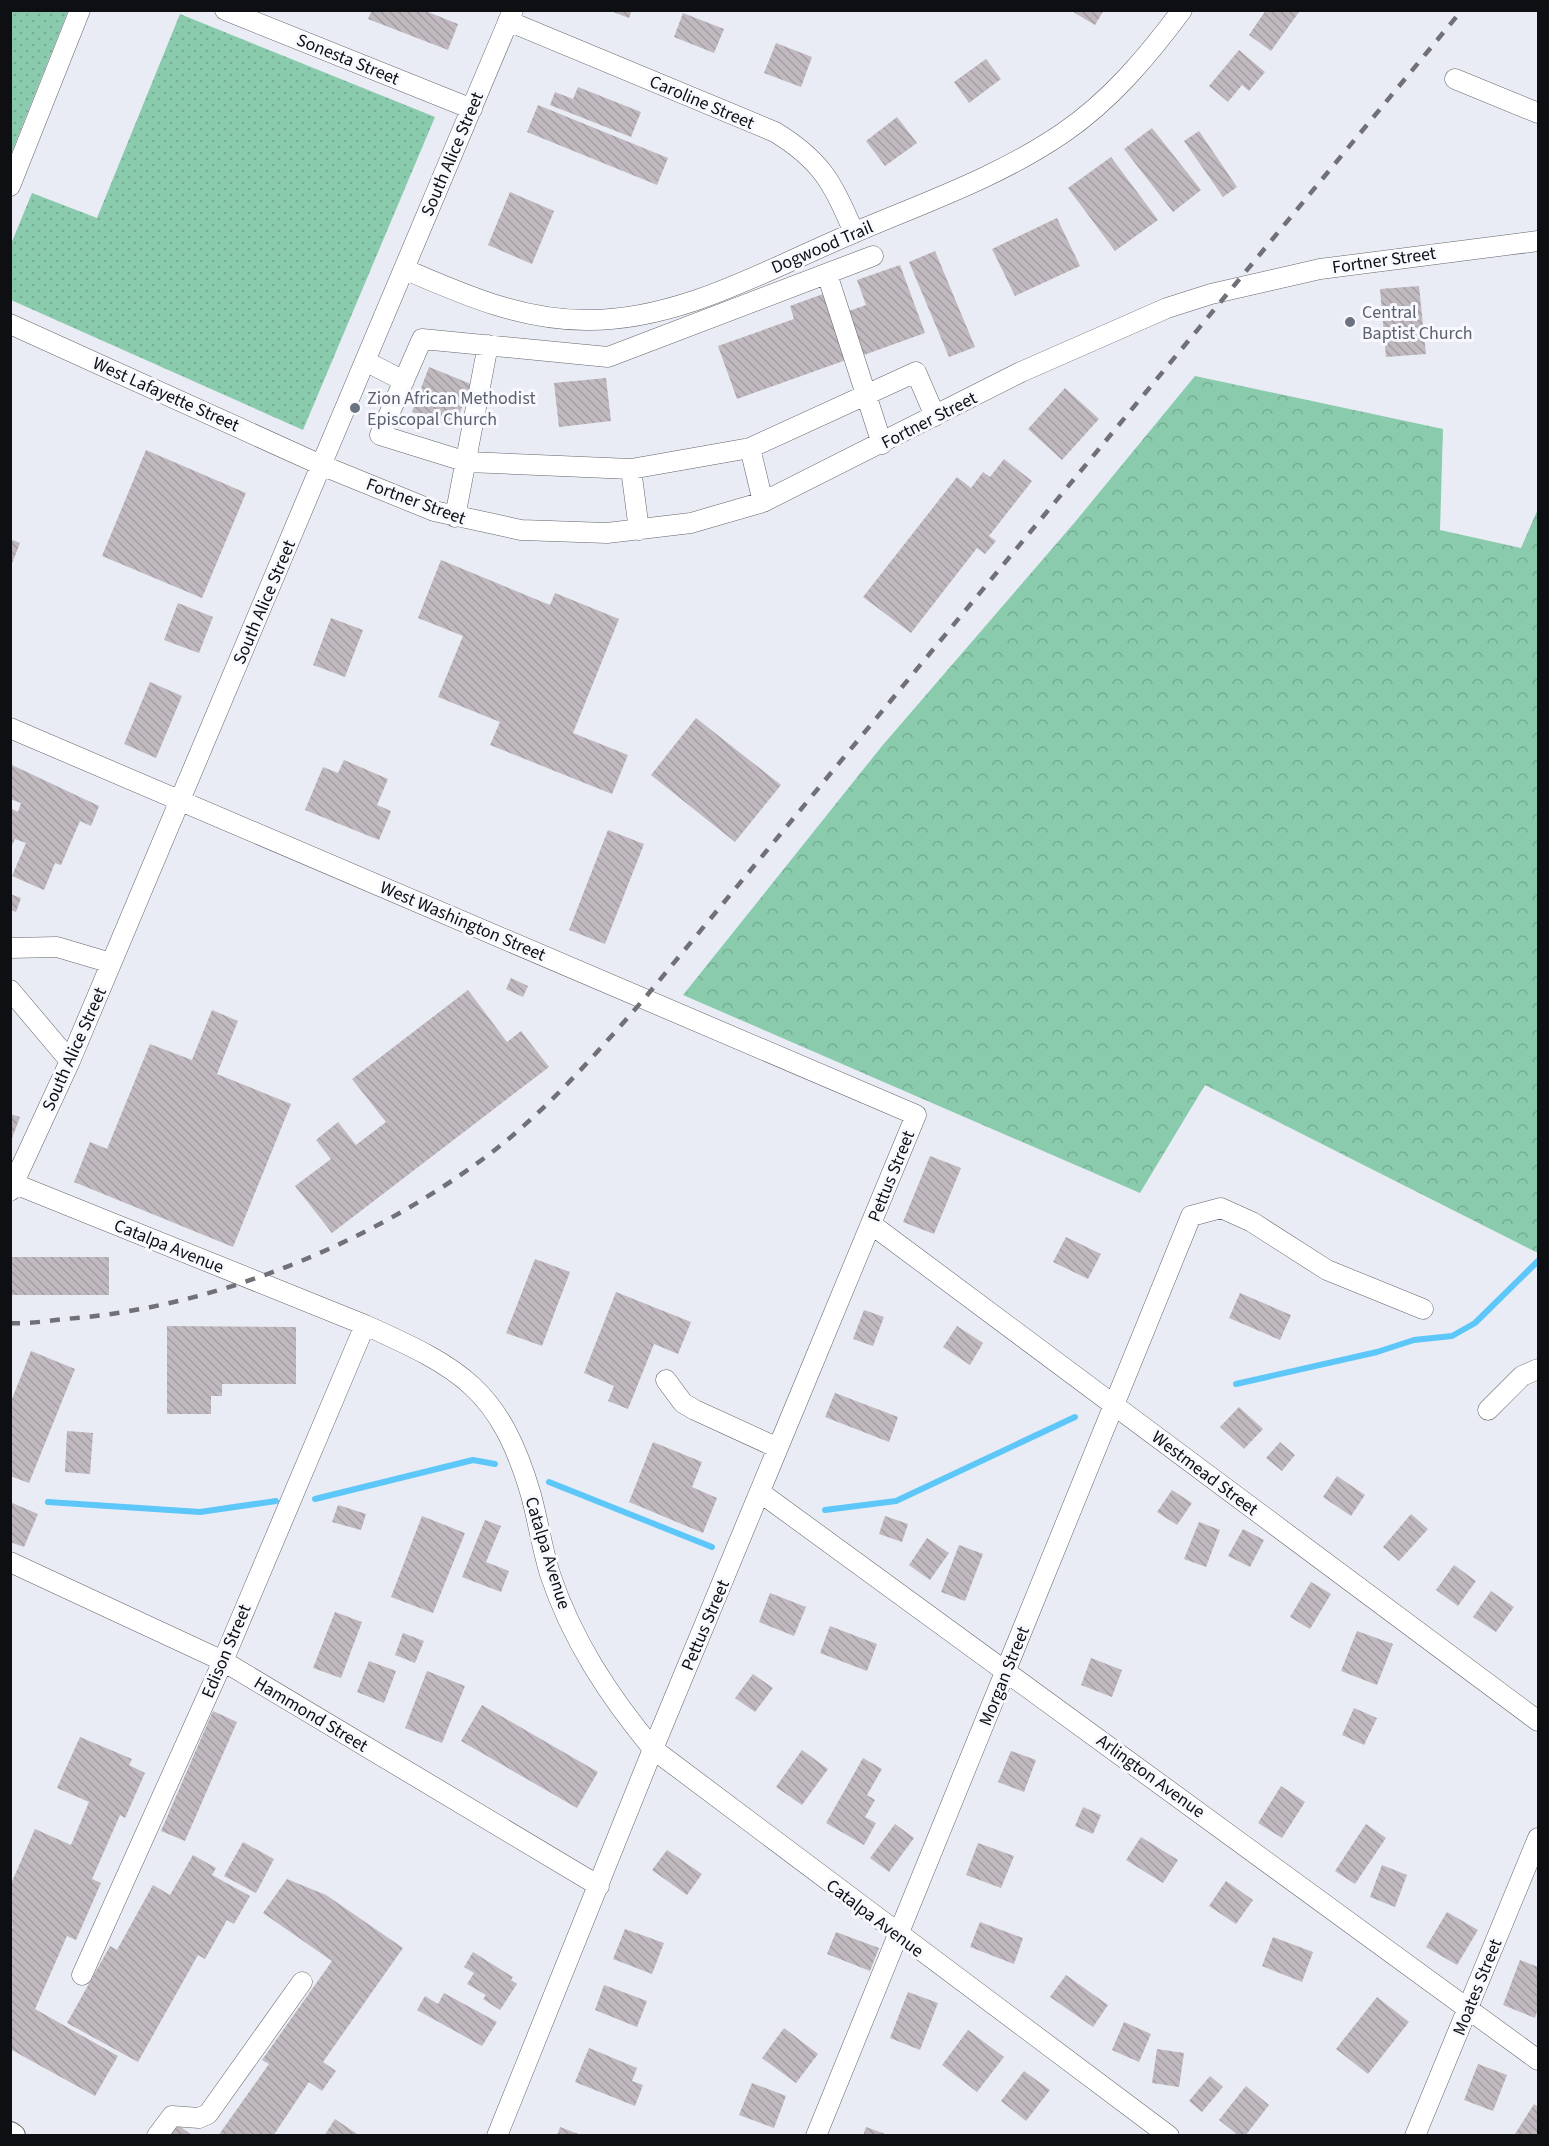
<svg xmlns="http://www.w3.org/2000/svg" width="1549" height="2146" viewBox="0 0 1549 2146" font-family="'Source Sans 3',sans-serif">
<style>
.grass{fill:url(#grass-dots)}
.forest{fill:url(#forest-crowns)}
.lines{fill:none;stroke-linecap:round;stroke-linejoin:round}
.stream{stroke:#5cc7f8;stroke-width:6}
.building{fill:url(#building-back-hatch)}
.minor-casing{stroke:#62646b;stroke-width:21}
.major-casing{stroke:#62646b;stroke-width:26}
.minor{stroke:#fff;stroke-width:20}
.major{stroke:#fff;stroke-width:24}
.rail{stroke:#6f7176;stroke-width:4.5;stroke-dasharray:10 10;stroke-linecap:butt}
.worship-dot{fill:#6b7280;stroke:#f8f9fe;stroke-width:2}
.labels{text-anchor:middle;stroke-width:6;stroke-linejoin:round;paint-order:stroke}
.street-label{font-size:18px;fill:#0e0f12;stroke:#f8f9fe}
.worship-label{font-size:18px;fill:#5b616d;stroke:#f8f9fe;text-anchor:start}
</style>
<defs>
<pattern id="grass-dots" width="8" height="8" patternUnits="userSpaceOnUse" patternTransform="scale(1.5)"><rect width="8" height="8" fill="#8acbad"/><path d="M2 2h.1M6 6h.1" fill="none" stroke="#76ad94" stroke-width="1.8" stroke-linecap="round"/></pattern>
<pattern id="forest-crowns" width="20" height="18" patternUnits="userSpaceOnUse" patternTransform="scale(1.5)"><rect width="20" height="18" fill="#8acbad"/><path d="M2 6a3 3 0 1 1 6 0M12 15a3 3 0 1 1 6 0" fill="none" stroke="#76ad94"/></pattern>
<pattern id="building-back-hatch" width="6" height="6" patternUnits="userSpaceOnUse" patternTransform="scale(1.5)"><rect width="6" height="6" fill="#c0b9bf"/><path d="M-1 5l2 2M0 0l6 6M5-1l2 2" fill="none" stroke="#a49ea3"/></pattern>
</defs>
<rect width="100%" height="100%" fill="#e9ecf4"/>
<path class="grass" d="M11 10 68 11 11 154 10 11Z
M180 14 435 117 303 430 11 300V244L32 193 97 218Z"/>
<path class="forest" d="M1195 376 1443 429 1440 530 1521 548 1538 509V1253L1205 1085 1140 1193 683 995 882 746 1075 522Z"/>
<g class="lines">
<path class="stream" d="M1236 1384 1377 1352 1414 1340 1452 1336 1475 1323 1538 1261
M549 1482 712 1547
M315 1499 473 1460 495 1464
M48 1502 200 1512 276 1501
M825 1510 896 1501 1075 1417"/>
</g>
<path class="building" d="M372 10H423L458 24 448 50 368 19Z
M608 10H632L629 18Z
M1070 10H1104L1095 25Z
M1266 10 1299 12 1271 51 1249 35Z
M683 13 724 29 714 53 674 37Z
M776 43 812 57 801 87 764 73Z
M1239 50 1265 72 1249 91 1242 85 1228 102 1209 86Z
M986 59 1001 79 969 103 954 82Z
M578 87 641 112 631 137 550 105 555 92 573 99Z
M538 105 668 158 657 185 527 132Z
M897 117 917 143 885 166 866 141Z
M1152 128 1201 190 1173 212 1124 149Z
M1199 131 1237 187 1223 197 1184 141Z
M1111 157 1158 220 1115 251 1068 188Z
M510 192 554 211 532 264 488 245Z
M1057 218 1080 266 1015 296 992 249Z
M935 251 975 347 949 357 909 262Z
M900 265 925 333 861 356 846 312 866 305 857 280Z
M1419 286 1426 354 1386 357 1380 289Z
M823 294 846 360 737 399 718 346 794 319 790 306Z
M429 367 471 384 454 428 412 412Z
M606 378 611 421 559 427 554 383Z
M1065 388 1099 419 1062 460 1028 429Z
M146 450 246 493 202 598 102 556Z
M1004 459 1032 481 989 536 996 541 985 554 977 548 911 633 863 597 957 477 971 488 983 472 990 477Z
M10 539 20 543 11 566H10Z
M441 560 550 605 555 593 619 619 573 733 628 755 612 794 490 745 500 722 438 697 463 636 418 618Z
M178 603 213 617 199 653 164 640Z
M331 618 363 630 345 677 313 665Z
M150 682 182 696 156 758 124 744Z
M696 718 781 785 735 842 651 775Z
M344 760 388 779 377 805 391 811 379 840 305 810 323 767 338 773Z
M12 765 99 806 91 826 80 821 61 865 55 863 44 890 12 876 26 843 15 839 10 850V808L18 812 21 803 10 799Z
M608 830 644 844 605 944 569 930Z
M10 894 21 898 16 912 10 910Z
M511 978 528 986 523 997 506 989Z
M468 990 507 1042 521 1031 549 1067 332 1233 295 1186 331 1159 316 1140 338 1122 356 1145 386 1122 352 1079Z
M212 1010 238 1021 217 1074 291 1104 233 1247 74 1182 90 1142 107 1149 150 1044 192 1060Z
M10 1114 20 1117 11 1141H10Z
M930 1156 961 1168 934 1234 903 1222Z
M1066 1237 1101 1254 1088 1279 1053 1262Z
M10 1257H109V1295H10Z
M535 1259 570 1272 542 1346 506 1333Z
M616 1292 691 1322 678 1354 654 1344 628 1409 608 1401 614 1386 584 1373Z
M1240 1293 1291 1315 1280 1340 1229 1318Z
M864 1310 884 1317 873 1346 853 1339Z
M167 1326 296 1327V1384H222V1396H211V1414H167Z
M957 1326 983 1343 970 1365 943 1347Z
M31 1351 75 1369 29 1483 10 1476V1404Z
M835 1393 898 1417 889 1442 825 1417Z
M1239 1407 1263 1429 1244 1449 1220 1427Z
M67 1431 93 1433 90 1474 65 1472Z
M653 1442 702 1462 692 1487 717 1498 703 1533 629 1502Z
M1280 1442 1295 1455 1282 1471 1266 1458Z
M1337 1476 1365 1495 1351 1516 1323 1497Z
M1172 1490 1192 1503 1177 1525 1157 1512Z
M10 1502 38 1514 24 1547 10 1542Z
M338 1505 366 1514 361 1530 332 1522Z
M1411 1514 1428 1529 1399 1561 1383 1547Z
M422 1516 465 1533 433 1613 391 1597Z
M885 1516 908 1524 902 1542 879 1534Z
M485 1520 501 1526 486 1562 509 1571 501 1592 462 1577Z
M1199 1522 1220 1530 1206 1567 1184 1559Z
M1243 1529 1264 1540 1250 1567 1228 1556Z
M927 1538 949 1553 930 1580 909 1565Z
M959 1545 983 1554 965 1601 941 1592Z
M1454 1565 1476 1581 1458 1606 1436 1590Z
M1311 1582 1331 1594 1310 1629 1290 1617Z
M1491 1591 1514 1607 1496 1632 1473 1617Z
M770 1593 806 1607 794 1636 759 1622Z
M335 1612 362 1622 341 1678 313 1668Z
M830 1626 877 1644 867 1671 820 1653Z
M1357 1631 1393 1644 1377 1685 1341 1671Z
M403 1633 424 1641 415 1663 395 1655Z
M1091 1658 1122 1670 1112 1697 1081 1685Z
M369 1661 396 1671 384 1703 357 1692Z
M427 1671 465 1686 442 1743 405 1728Z
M753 1674 773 1688 755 1712 735 1698Z
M482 1705 598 1772 577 1808 461 1741Z
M1354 1708 1377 1718 1364 1745 1342 1735Z
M213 1711 237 1722 185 1841 161 1831Z
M80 1737 132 1759 129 1765 145 1773 125 1818 120 1815 92 1879 101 1883 76 1940 67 1936 35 2009 118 2056 95 2096 10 2049V1933L13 1927 10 1926V1886L35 1829 71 1845 89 1802 57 1788Z
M802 1750 828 1769 802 1805 776 1787Z
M1011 1751 1036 1760 1024 1792 998 1782Z
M863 1758 882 1769 867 1795 875 1800 865 1817 876 1823 864 1845 826 1823Z
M1281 1786 1305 1802 1282 1838 1258 1823Z
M1083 1807 1101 1815 1093 1834 1075 1826Z
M895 1824 914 1838 889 1872 870 1858Z
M1366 1824 1386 1838 1355 1884 1335 1871Z
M1141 1837 1178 1860 1163 1883 1126 1860Z
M243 1842 274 1859 256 1893 224 1876Z
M978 1843 1014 1856 1001 1888 966 1875Z
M667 1850 702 1874 687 1895 652 1870Z
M193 1855 216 1868 212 1875 250 1896 234 1924 227 1920 205 1959 198 1955 138 2062 67 2023 110 1946 117 1950 153 1885 170 1895Z
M1382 1865 1407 1875 1395 1907 1370 1897Z
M287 1879 326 1895 403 1948 323 2062 336 2071 322 2091 309 2082 273 2136H218L269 2064 262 2060 332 1961 263 1913Z
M1226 1881 1253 1900 1236 1924 1209 1906Z
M1447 1912 1478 1930 1457 1965 1426 1947Z
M980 1922 1023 1938 1014 1964 970 1947Z
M625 1929 664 1943 652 1974 613 1959Z
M836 1932 879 1948 870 1971 827 1954Z
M1273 1937 1313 1952 1302 1982 1262 1966Z
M473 1952 513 1977 511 1980 517 1984 500 2010 483 1999 486 1995 467 1984 474 1973 464 1967Z
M1520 1960 1538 1967V2008L1535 2018 1503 2005Z
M1066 1975 1108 2005 1093 2027 1050 1997Z
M604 1985 647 2001 637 2027 595 2010Z
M908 1992 938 2003 920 2050 890 2038Z
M444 1993 497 2022 482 2046 417 2010 425 1996 438 2004Z
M1377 1997 1409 2022 1368 2074 1336 2049Z
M1124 2022 1151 2034 1139 2062 1112 2050Z
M784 2028 818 2054 796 2083 762 2058Z
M968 2030 1004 2057 977 2092 942 2065Z
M589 2048 637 2068 632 2081 643 2085 635 2106 575 2082Z
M1157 2049 1184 2053 1179 2087 1152 2083Z
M1478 2064 1507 2075 1493 2111 1464 2100Z
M1024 2071 1050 2090 1026 2121 1001 2101Z
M1210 2076 1223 2087 1202 2112 1189 2101Z
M752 2083 786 2096 774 2128 739 2115Z
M1246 2086 1269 2105 1245 2136H1239L1219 2120Z
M1534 2104 1538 2107V2136H1518L1515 2134Z
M335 2119 360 2136H324Z
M174 2122 193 2136H164Z
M560 2127 581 2135V2136H557Z
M866 2127 888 2135V2136H863Z"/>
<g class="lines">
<g class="minor-casing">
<path id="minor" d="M225 10 472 109
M508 21 775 132C821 160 834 184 854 233
M1455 79 1538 113
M10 186 80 10
M873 256 608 357 422 339 380 435 467 462 631 469 750 448 916 372 935 416
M404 269C462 294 520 320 586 320 679 321 766 270 851 234 923 203 997 178 1063 133 1110 101 1148 56 1182 10
M827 274 882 444
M10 324 321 465 434 511 521 530 607 533 691 523 763 502 1021 372 1167 308 1211 294 1320 269 1538 241
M365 361 404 381
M750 448 763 502
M631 469 639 530
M455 517 488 345
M10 728 916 1115 653 1749 497 2136
M10 948 57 947 111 963
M10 990 70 1061
M10 1182 365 1325C461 1368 500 1389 531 1495 538 1521 542 1548 550 1574 572 1640 609 1696 653 1749L1169 2136
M10 1191 70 1061 513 10
M871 1224 1538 1721
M666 1380 683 1403 695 1410 778 1448
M1488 1410 1522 1376 1538 1369
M761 1493 1538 2060
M10 1562 223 1661 599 1886
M82 1975 223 1661 365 1325
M157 2136 172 2116 199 2118 208 2114 302 1982
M816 2136 1191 1216 1221 1208 1252 1222 1327 1270 1423 1309
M1415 2136 1538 1838"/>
</g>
<g class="major-casing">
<path id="major" d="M10 2134 13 2136"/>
</g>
<use href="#minor" class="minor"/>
<use href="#major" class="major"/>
<path class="rail" d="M10 1323C28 1324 47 1321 65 1319 212 1308 365 1246 483 1159 545 1113 594 1056 644 999L1462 10"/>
</g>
<g class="worship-dot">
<circle cx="1350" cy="322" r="6"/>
<circle cx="355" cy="408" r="6"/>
</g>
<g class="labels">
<g class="street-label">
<text transform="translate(348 59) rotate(22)" y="6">Sonesta Street</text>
<text transform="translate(702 102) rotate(23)" y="6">Caroline Street</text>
<text transform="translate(452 154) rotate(-67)" y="6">South Alice Street</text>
<text transform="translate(822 247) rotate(-23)" y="6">Dogwood Trail</text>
<text transform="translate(1384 260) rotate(-8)" y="6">Fortner Street</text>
<text transform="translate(166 394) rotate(24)" y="6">West Lafayette Street</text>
<text transform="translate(929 420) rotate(-27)" y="6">Fortner Street</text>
<text transform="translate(416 501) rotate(20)" y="6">Fortner Street</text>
<text transform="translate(264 602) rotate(-67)" y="6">South Alice Street</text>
<text transform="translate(463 921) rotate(23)" y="6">West Washington Street</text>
<text transform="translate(74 1049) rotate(-66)" y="6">South Alice Street</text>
<text transform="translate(891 1176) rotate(-68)" y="6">Pettus Street</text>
<text transform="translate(169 1246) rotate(22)" y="6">Catalpa Avenue</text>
<text transform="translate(1205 1473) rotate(37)" y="6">Westmead Street</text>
<text transform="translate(548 1553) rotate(73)" y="6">Catalpa Avenue</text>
<text transform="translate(705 1625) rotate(-67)" y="6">Pettus Street</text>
<text transform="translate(226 1651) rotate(-67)" y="6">Edison Street</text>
<text transform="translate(1004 1676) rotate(-68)" y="6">Morgan Street</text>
<text transform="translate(311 1714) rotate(31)" y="6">Hammond Street</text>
<text transform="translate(1151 1776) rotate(36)" y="6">Arlington Avenue</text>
<text transform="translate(875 1918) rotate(37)" y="6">Catalpa Avenue</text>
<text transform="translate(1477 1987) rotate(-68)" y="6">Moates Street</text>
</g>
<g class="worship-label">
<text x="1362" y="318">Central<tspan x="1362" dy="21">Baptist Church</tspan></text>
<text x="367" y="404">Zion African Methodist<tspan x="367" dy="21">Episcopal Church</tspan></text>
</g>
</g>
<rect width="1549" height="2146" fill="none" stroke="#0e0f12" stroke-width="24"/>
</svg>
